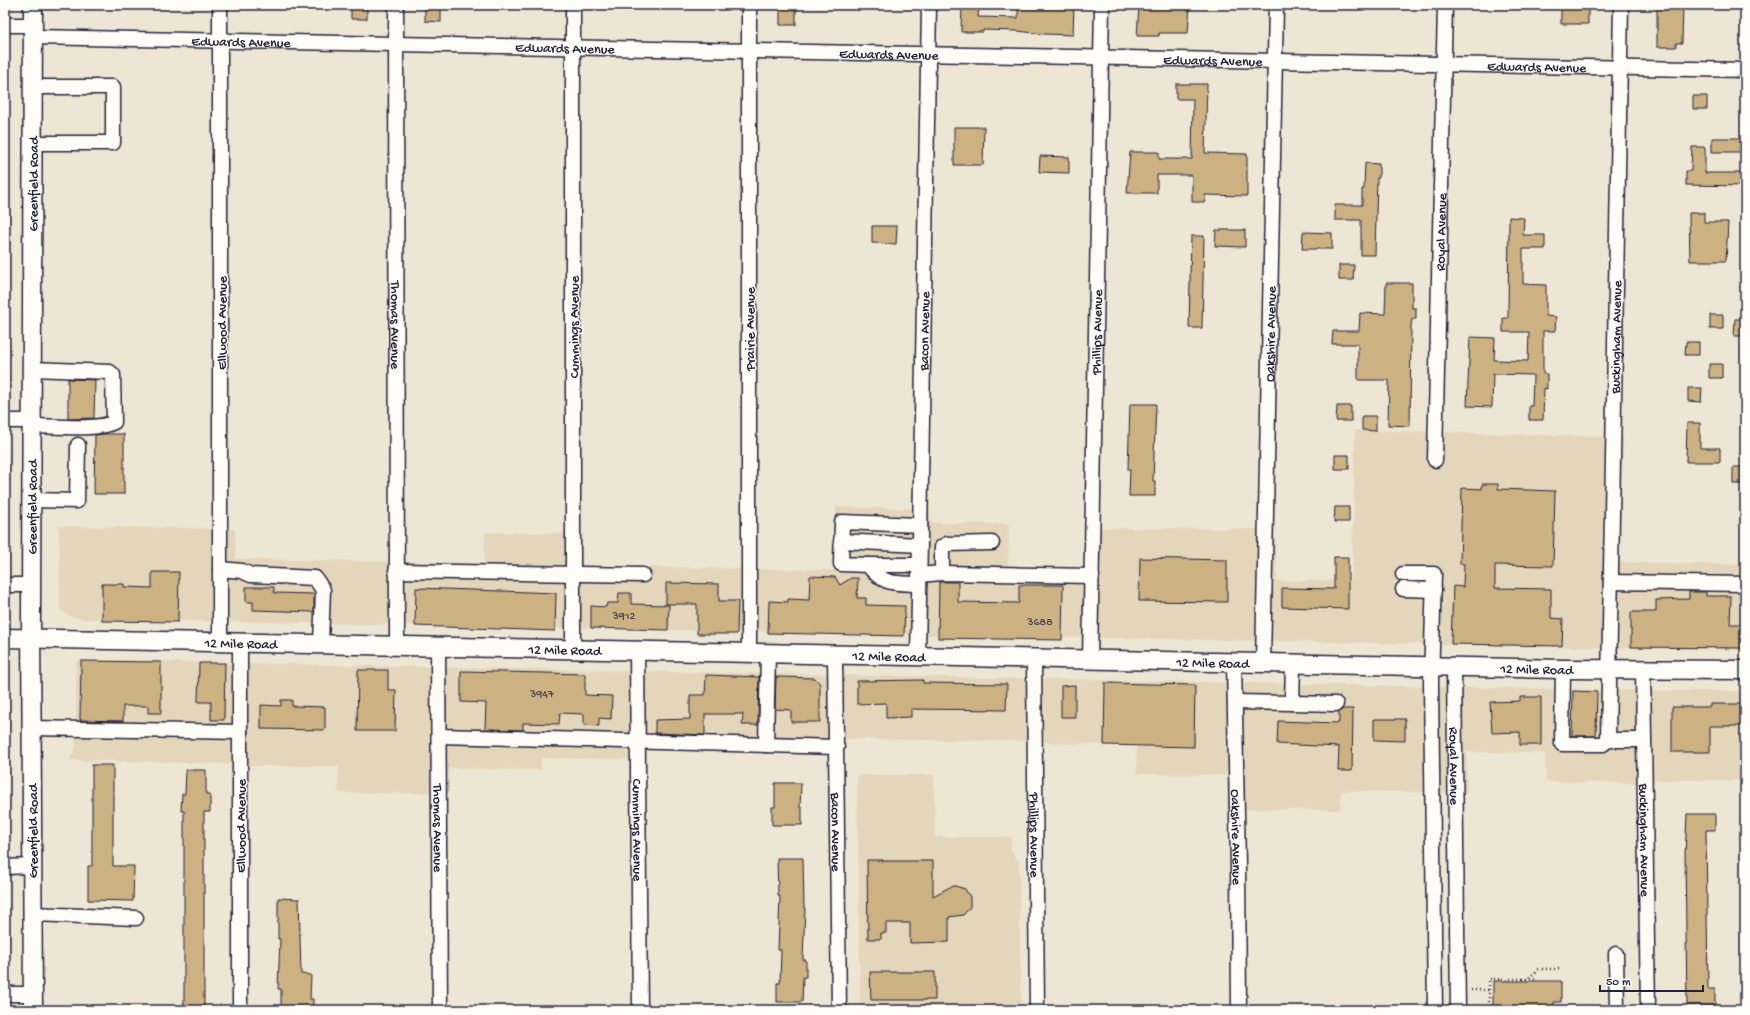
<svg xmlns="http://www.w3.org/2000/svg" width="1750" height="1015" viewBox="0 0 1750 1015" font-family="'Gochi Hand',sans-serif">
<style>
.built{fill:#e4d6bb}
.building{fill:#ccb282;stroke:#22223b}
.lines{fill:none;stroke-linecap:round;stroke-linejoin:round}
.minor-casing{stroke:#22223b;stroke-width:17}
.major-casing{stroke:#22223b;stroke-width:21}
.path{stroke:#22223b;stroke-width:2.5;stroke-dasharray:1 3;stroke-linecap:butt}
.minor{stroke:#fdfcf7;stroke-width:14}
.major{stroke:#fdfcf7;stroke-width:18}
.labels{text-anchor:middle;stroke-width:3;stroke-linejoin:round;paint-order:stroke}
.number-label{font-size:12px;fill:#4c464d}
.street-label{font-size:14px;fill:#22223b;stroke:#fdfcf7}
</style>
<rect width="100%" height="100%" fill="#eee6d4"/>
<filter id="ink" filterUnits="userSpaceOnUse"><feTurbulence type="fractalNoise" baseFrequency=".025" numOctaves="2"/><feDisplacementMap in="SourceGraphic" scale="8" xChannelSelector="R" yChannelSelector="G"/><feConvolveMatrix kernelMatrix="1 2 1 2 8 2 1 2 1" color-interpolation-filters="sRGB"/></filter>
<g filter="url(#ink)">
<path class="built" d="M1355 430 1623 437 1620 562 1745 565V650L86 619 71 617 60 610 59 526 235 529 236 559 484 563 485 532 582 534 583 566 834 570 836 507 930 509 931 523 1009 524 1008 565 1035 570H1084L1085 528 1258 529 1276 538 1277 581 1352 580Z
M78 660 1663 691H1745V780H1655L1636 783 1546 782 1545 753 1467 752V793L1341 791 1340 810 1227 809V775L1137 774 1136 744 1104 745 1022 741 846 739 827 752 647 749 646 760 541 758V770L449 768V793H338L339 766H251L232 764 69 760 76 748V664Z
M857 775H934L935 837H1011V850L1019 862 1021 1010H860Z"/>
<path class="building" d="M351 5H367V19H351Z
M425 5H441V22L425 21Z
M962 5H979L978 17 1018 18V5H1074L1073 35 1045 34 1017 31 983 30V32H961Z
M1139 5H1190L1188 33H1159V36H1137Z
M780 6 796 7V25H780Z
M1657 6H1683L1682 43H1676V47H1657Z
M1561 7H1588V24H1561Z
M1176 84H1207L1205 153 1247 154V196L1205 195V202H1192V175H1157V193H1127L1130 152H1159V159H1192L1193 99H1176Z
M1693 96H1707V109H1693Z
M954 127H984L983 165H954Z
M1712 138H1745V152H1712Z
M1692 147H1705V173H1745V186L1686 185V171H1691Z
M1040 156 1069 157V173L1039 172Z
M1365 163 1379 164V178H1377L1375 255H1361V220H1335V205H1362V189H1364Z
M1689 213H1704V222H1728L1726 261H1690Z
M1509 217 1524 218 1523 235H1545V249H1523V284L1546 285V316L1556 317 1555 331H1543V374H1547V389L1544 388 1543 420H1529V406H1532L1533 375 1493 374 1492 407 1467 406 1470 337 1495 338 1494 360 1528 361 1529 332H1503V318H1508Z
M872 226H897L896 244 872 243Z
M1216 230H1245V247L1215 246Z
M1303 232 1332 233V249H1302Z
M1191 236H1204L1202 328H1189Z
M1339 265H1354L1353 280H1339Z
M1386 283H1412V308H1416V319H1412L1411 326 1410 426 1388 425 1389 380H1358V344H1332L1333 331H1359L1360 313 1385 314Z
M1710 315H1723V329H1710Z
M1735 319H1745V336H1734Z
M1686 342H1699V355H1685Z
M1709 364H1722V378H1709Z
M68 379 95 380 94 418 68 419Z
M1688 388H1702L1701 402 1688 401Z
M1130 404H1156L1153 481H1155V496H1129L1130 470H1128Z
M1337 406H1351V421H1336Z
M1362 416H1376V431L1362 430Z
M1687 423H1700V448H1720V462H1686Z
M103 434H124V494H94L95 435Z
M1335 455H1349V469H1335Z
M1733 467H1745V484H1733Z
M1482 484H1498V489L1555 491 1553 566 1495 565V588L1551 589V618L1563 619 1562 646 1451 644 1453 586 1463 587 1464 564H1460L1462 488 1482 489Z
M1335 507H1349V522H1334Z
M1334 557H1348V609L1282 607V588L1334 589Z
M1140 558 1227 560V602L1139 601Z
M152 572H179L178 622 102 621V584H124V587L152 588Z
M810 576 835 577 840 585 851 578H858L857 598H866V605L905 606 904 636 768 633 769 601 788 602V599L809 600Z
M939 582H958V602L1019 603V585H1063L1062 640 938 638Z
M666 583 719 584V601H738L737 634H697V604H666Z
M246 587H274V593L314 594V612L253 610V602H246Z
M416 588 556 593 555 631 415 626Z
M1689 592H1706V596H1731L1730 624H1745V648L1631 647V612H1656V600L1689 599Z
M619 593H631V604L669 605 668 630 591 628V606L606 607 607 603H618Z
M81 661 161 662V713H148V706H123V721L80 720Z
M199 663H225L224 720H211V702H198Z
M358 670H388V690H396L395 731H357Z
M461 671 585 674V695L612 696 611 719 599 718V726L584 725V714L560 713 559 724 523 723V730L485 729 486 703 461 702Z
M706 675 759 677 758 725H742L743 714H705V735L655 733V720L690 719V695H705Z
M776 677 815 678 820 684V722H791V710L775 709Z
M923 680V683L1007 684 1006 710 911 709V717L886 718V703L857 704V681Z
M1105 683 1195 685 1194 747 1104 745Z
M1075 685V717H1061V686Z
M1573 691 1597 692 1596 736H1572Z
M1520 697H1541V745H1520V732L1492 733 1490 702 1520 701Z
M281 700H292V706L325 707V730L261 729V705L281 706Z
M1710 704H1745V726H1710V752H1672V707H1710Z
M1343 709H1353L1352 771H1338L1339 747 1277 744 1278 721 1339 723V712Z
M1374 719H1405V741L1374 740Z
M92 765H113V866H134L133 901 88 900V866H92Z
M186 770H206V794L210 795V812H204V1009H184V811H181L182 794H185Z
M775 783H801L800 808H802V825H772V807H775Z
M1687 814H1715V830H1706L1708 989H1715V1005H1687L1685 855Z
M777 858H803L804 908H805L803 960H806V977H803L802 1002H777V983H780L781 950H778L780 896H778Z
M867 860H883L882 861H933V896L950 887 955 886 965 889 970 897V907L963 915 949 917V942L910 943V923H886V933H881V939H868Z
M278 898 299 899 301 974 311 975 310 999H313V1010H281V989H278L280 939H278Z
M870 972H935V1000H871Z
M1493 981H1561V1002H1554V1008H1540V1010H1493Z"/>
<g class="lines">
<g class="minor-casing">
<g id="minor">
<path id="s1" d="M396 5 397 646"/>
<path d="M5 25H33"/>
<path id="s2" d="M33 37 1745 70"/>
<path d="M33 143H113V87H33"/>
<path d="M5 421H32"/>
<path d="M32 426C52 426 98 431 114 422L113 375 110 372 32 369"/>
<path id="s3" d="M1435 460 1445 5"/>
<path d="M33 500 77 501 78 445"/>
<path d="M841 541 920 545"/>
<path d="M868 565H919"/>
<path d="M220 569 242 571 251 575 315 578 323 590 321 644"/>
<path d="M396 571 643 575"/>
<path d="M942 573V547L947 544 992 543"/>
<path d="M1403 574H1434L1431 684 1435 1010"/>
<path d="M919 575 942 573 1092 576"/>
<path d="M1611 582 1745 584"/>
<path d="M919 584C895 583 884 586 868 565L841 564 842 522 920 525"/>
<path d="M5 585H32"/>
<path d="M1403 589 1434 590"/>
<path d="M220 642V5"/>
<path d="M240 642V1010"/>
<path id="s4" d="M438 646 440 1010"/>
<path d="M573 649V5"/>
<path id="s5" d="M637 651 640 1010"/>
<path d="M749 653V5"/>
<path id="s6" d="M835 654 839 1010"/>
<path id="s7" d="M918 657 929 5"/>
<path id="s8" d="M1034 659 1037 1010"/>
<path id="s9" d="M1090 660 1102 5"/>
<path id="s10" d="M1234 663 1238 865 1239 1010"/>
<path id="s11" d="M1263 664 1276 5"/>
<path id="s12" d="M1454 667 1458 1010"/>
<path d="M1563 669 1562 744H1603L1608 740H1643"/>
<path id="s13" d="M1643 670 1648 1010"/>
<path d="M1235 702 1292 703 1293 664"/>
<path d="M1292 703 1336 704"/>
<path d="M32 728 240 732"/>
<path d="M439 736 837 747"/>
<path id="s14" d="M1608 740 1621 5"/>
<path d="M766 745 768 653"/>
<path d="M5 867 32 866"/>
<path d="M32 914 136 918"/>
<path d="M1616 954 1617 1010"/>
<path d="M5 994H33"/>
</g>
</g>
<g class="major-casing">
<g id="major">
<path id="s15" d="M5 638 1563 669 1745 670"/>
<path id="s16" d="M33 1010 31 614 33 5"/>
</g>
</g>
<path class="path" d="M1526 980 1539 969H1561
M1471 990H1489
M1489 1010V979H1538"/>
<use href="#minor" class="minor"/>
<use href="#major" class="major"/>
</g>
</g>
<g class="labels">
<g class="number-label">
<text x="624" y="619">3912</text>
<text x="1040" y="625">3688</text>
<text x="542" y="697">3947</text>
</g>
<g class="street-label">
<text dy="5" stroke="none"><textPath href="#s2" startOffset="208">Edwards Avenue</textPath></text>
<text dy="5" stroke="none"><textPath href="#s2" startOffset="532">Edwards Avenue</textPath></text>
<text dy="5" stroke="none"><textPath href="#s2" startOffset="856">Edwards Avenue</textPath></text>
<text dy="5" stroke="none"><textPath href="#s2" startOffset="1180">Edwards Avenue</textPath></text>
<text dy="5" stroke="none"><textPath href="#s2" startOffset="1504">Edwards Avenue</textPath></text>
<text dy="5" stroke="none"><textPath href="#s16" startOffset="826">Greenfield Road</textPath></text>
<text dy="5" stroke="none"><textPath href="#s3" startOffset="228">Royal Avenue</textPath></text>
<text transform="translate(221 323) rotate(-90)" y="5">Ellwood Avenue</text>
<text dy="5" stroke="none"><textPath href="#s1" startOffset="320">Thomas Avenue</textPath></text>
<text transform="translate(573 327) rotate(-90)" y="5">Cummings Avenue</text>
<text transform="translate(749 329) rotate(-90)" y="5">Prairie Avenue</text>
<text dy="5" stroke="none"><textPath href="#s7" startOffset="326">Bacon Avenue</textPath></text>
<text dy="5" stroke="none"><textPath href="#s9" startOffset="328">Phillips Avenue</textPath></text>
<text dy="5" stroke="none"><textPath href="#s11" startOffset="330">Oakshire Avenue</textPath></text>
<text dy="5" stroke="none"><textPath href="#s14" startOffset="403">Buckingham Avenue</textPath></text>
<text dy="5" stroke="none"><textPath href="#s16" startOffset="503">Greenfield Road</textPath></text>
<text dy="5" stroke="none"><textPath href="#s15" startOffset="236">12 Mile Road</textPath></text>
<text dy="5" stroke="none"><textPath href="#s15" startOffset="560">12 Mile Road</textPath></text>
<text dy="5" stroke="none"><textPath href="#s15" startOffset="884">12 Mile Road</textPath></text>
<text dy="5" stroke="none"><textPath href="#s15" startOffset="1208">12 Mile Road</textPath></text>
<text dy="5" stroke="none"><textPath href="#s15" startOffset="1532">12 Mile Road</textPath></text>
<text dy="5" stroke="none"><textPath href="#s12" startOffset="99">Royal Avenue</textPath></text>
<text transform="translate(240 826) rotate(-90)" y="5">Ellwood Avenue</text>
<text dy="5" stroke="none"><textPath href="#s4" startOffset="182">Thomas Avenue</textPath></text>
<text dy="5" stroke="none"><textPath href="#s5" startOffset="179">Cummings Avenue</textPath></text>
<text transform="translate(32 831) rotate(-90)" y="5">Greenfield Road</text>
<text dy="5" stroke="none"><textPath href="#s6" startOffset="178">Bacon Avenue</textPath></text>
<text dy="5" stroke="none"><textPath href="#s8" startOffset="176">Phillips Avenue</textPath></text>
<text dy="5" stroke="none"><textPath href="#s10" startOffset="174">Oakshire Avenue</textPath></text>
<text dy="5" stroke="none"><textPath href="#s13" startOffset="170">Buckingham Avenue</textPath></text>
</g>
</g>
<rect width="1750" height="1015" fill="none" stroke="#fdfcf7" stroke-width="20"/>
<rect x="10" y="10" width="1730" height="995" fill="none" stroke="#22223b" stroke-width="1.5" filter="url(#ink)"/>
<path d="M1600 985v6h103v-6" fill="none" stroke="#22223b" stroke-width="2"/>
<text x="1606" y="985" font-size="12" fill="#22223b" stroke="#fdfcf7" stroke-width="3" paint-order="stroke">50 m</text>
</svg>
